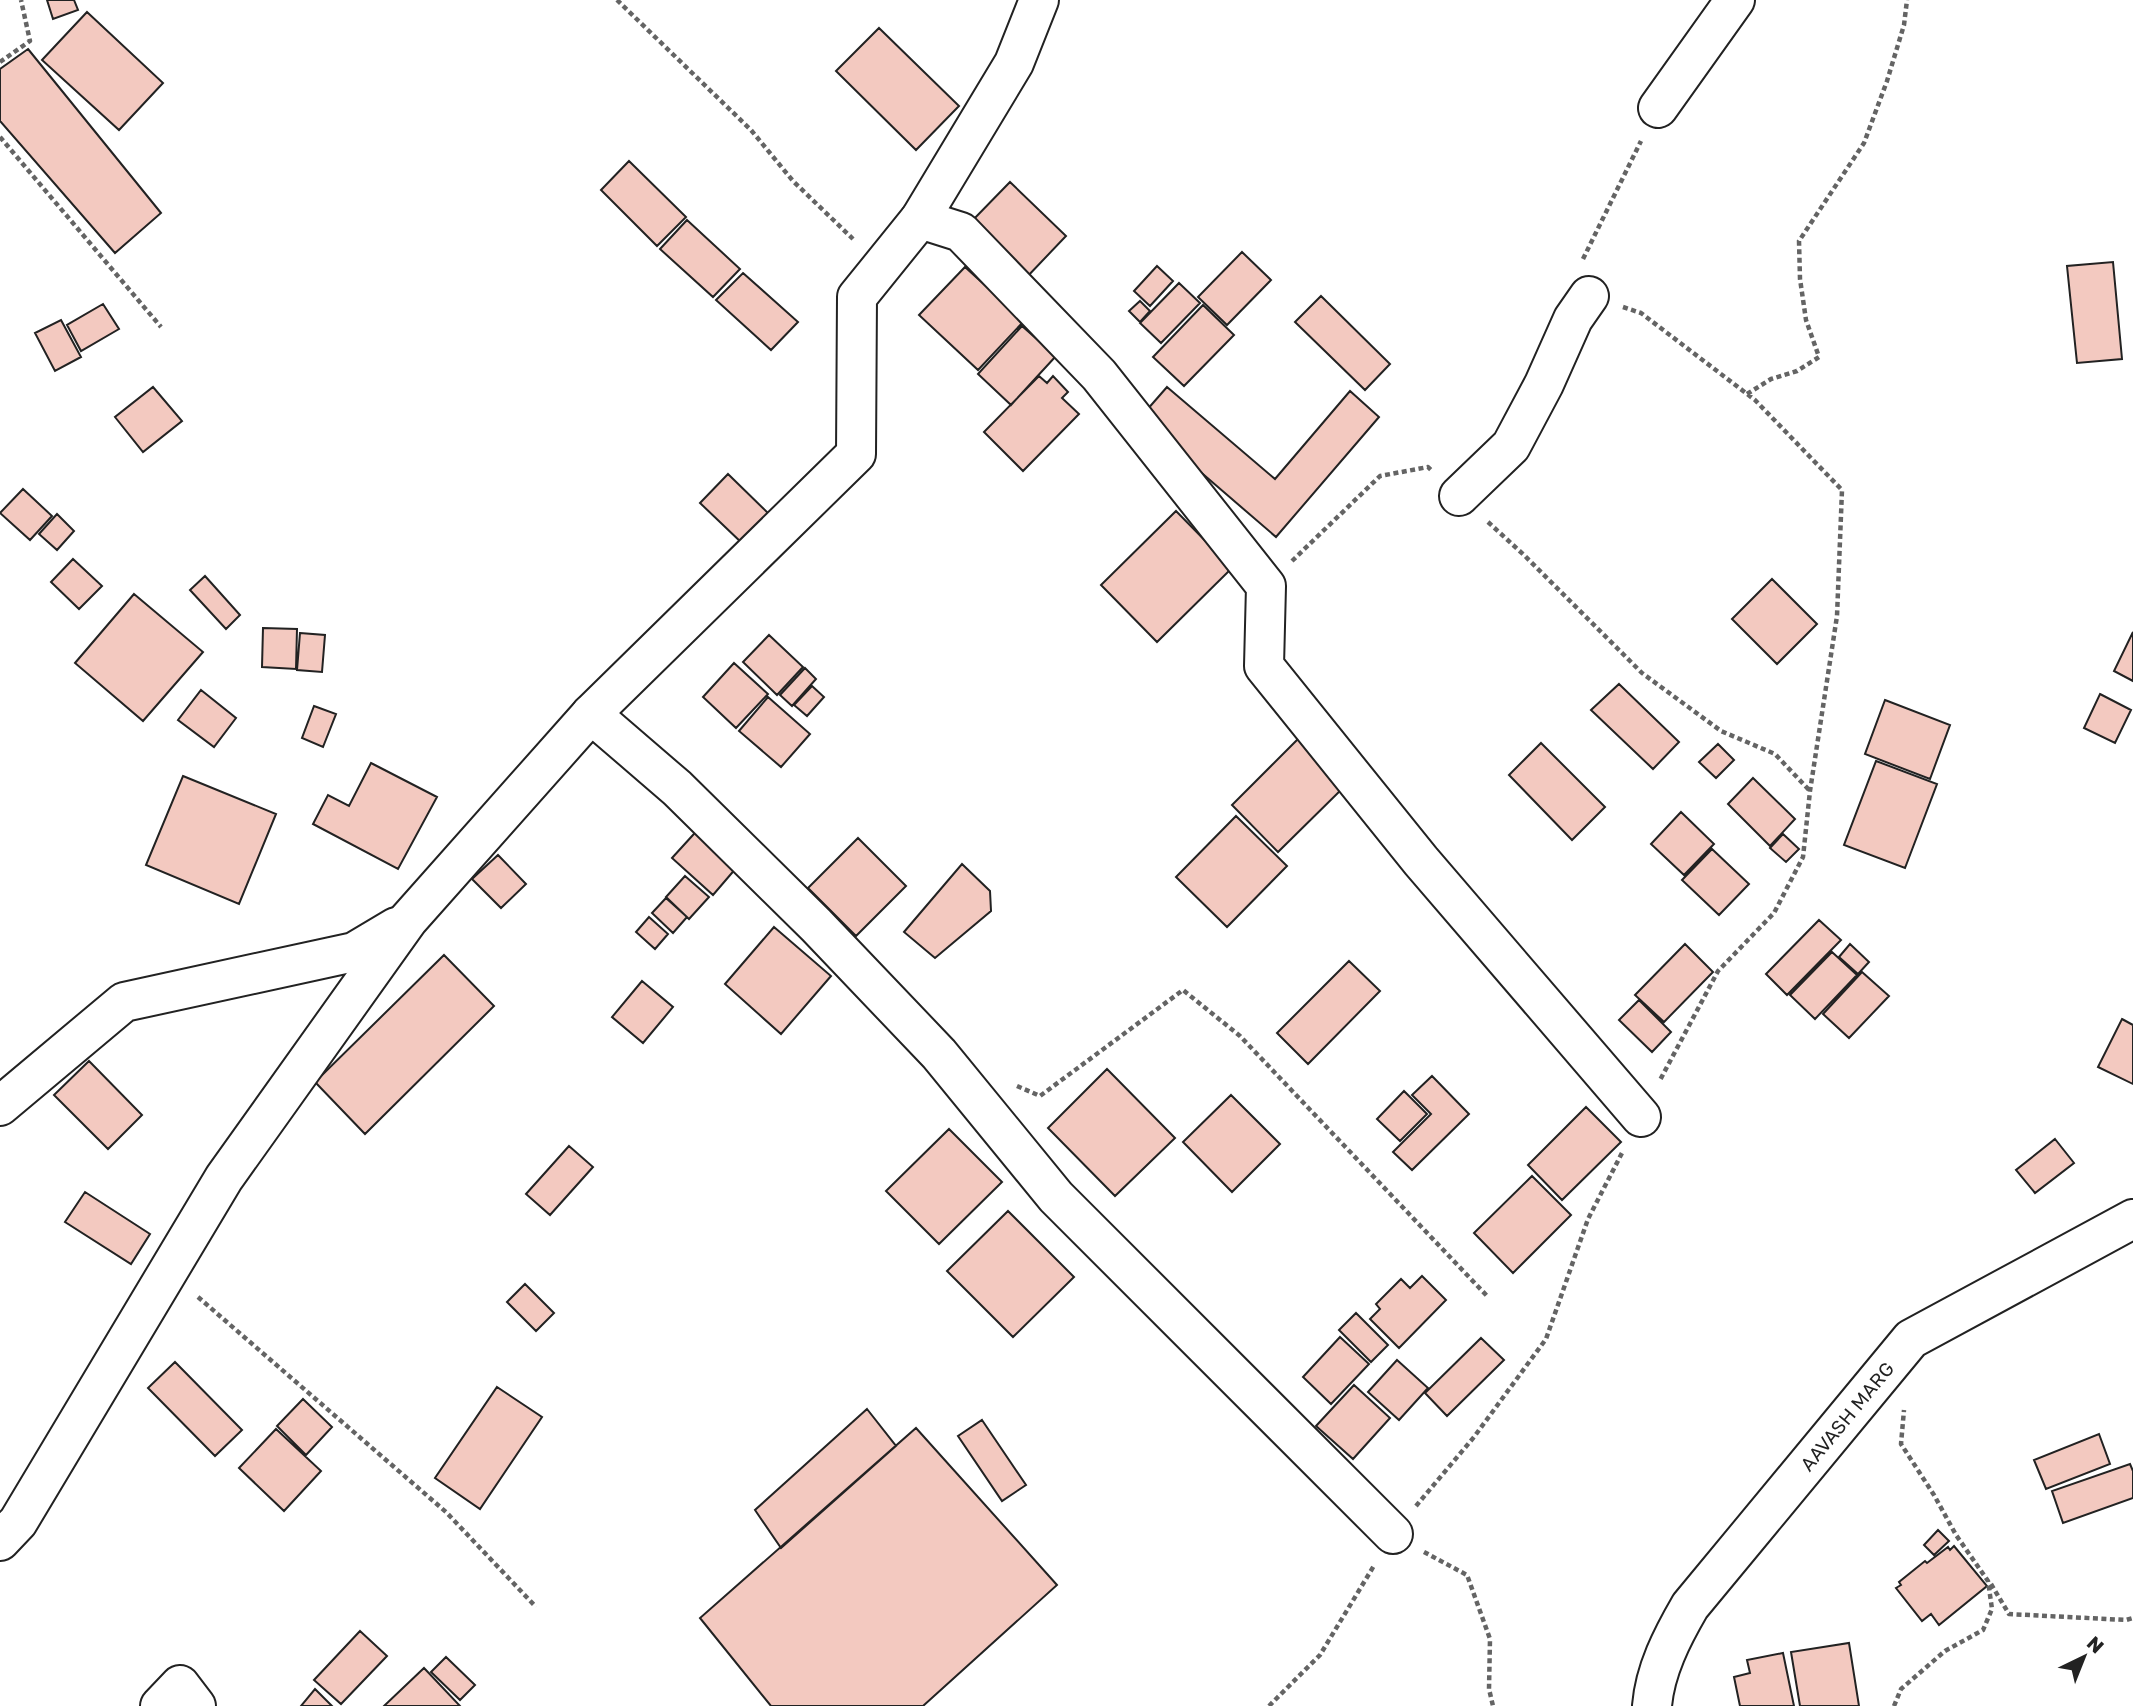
<svg xmlns="http://www.w3.org/2000/svg" width="2133" height="1706" viewBox="0 0 2133 1706" font-family="'Golos Text',sans-serif">
<style>
.building{fill:#f3c9c0;stroke:#222;stroke-width:2}
.lines{fill:none;stroke-linecap:round;stroke-linejoin:round}
.minor-casing{stroke:#222;stroke-width:42}
.path{stroke:#646464;stroke-width:4.5;stroke-dasharray:5 3.5;stroke-linecap:butt}
.minor{stroke:#fff;stroke-width:38}
.labels{text-anchor:middle;stroke-width:5;stroke-linejoin:round;paint-order:stroke}
.street-label{font-size:19px;fill:#222;stroke:#fff}
</style>
<rect width="100%" height="100%" fill="#fff"/>
<path class="building" d="M47 0H74L78 10 53 19Z
M87 12 163 83 119 130 42 60Z
M879 28 959 106 916 150 836 71Z
M28 49 161 213 115 253 0 121V69Z
M629 161 686 217 657 246 601 190Z
M1010 182 1066 236 1025 279 969 224Z
M687 220 740 269 713 297 660 249Z
M1242 252 1271 280 1227 325 1198 297Z
M2113 262 2122 359 2077 363 2067 266Z
M1157 266 1173 281 1150 306 1134 291Z
M965 267 1024 321 978 370 919 315Z
M743 273 798 322 771 350 716 300Z
M1179 283 1200 303 1161 343 1140 323Z
M1321 296 1390 364 1365 390 1295 322Z
M1140 301 1150 311 1140 322 1129 311Z
M103 304 119 329 81 351 67 325Z
M1203 305 1234 335 1184 386 1153 357Z
M61 320 81 357 55 371 35 333Z
M1022 326 1056 356 1011 405 978 374Z
M1039 376 1047 383 1053 376 1068 392 1062 398 1079 414 1023 471 984 432Z
M153 387 182 421 143 452 115 417Z
M1167 387 1275 479 1350 391 1379 417 1276 537 1139 419Z
M728 474 771 516 743 544 700 503Z
M23 489 52 516 30 540 0 513Z
M1176 511 1232 568 1157 642 1101 585Z
M57 514 74 531 57 550 39 534Z
M73 559 102 586 79 609 51 582Z
M205 576 240 615 226 629 190 590Z
M1772 579 1817 624 1777 664 1732 619Z
M134 594 203 652 143 721 75 663Z
M263 628 297 629 296 669 262 667Z
M2133 632V681L2114 671Z
M300 633 325 635 322 672 297 670Z
M769 635 803 667 777 695 743 662Z
M734 663 768 694 736 728 703 697Z
M805 668 816 679 792 706 780 695Z
M1619 684 1679 742 1653 769 1591 710Z
M812 686 824 697 807 716 794 705Z
M201 690 236 718 214 747 178 720Z
M2100 694 2131 710 2115 743 2084 728Z
M768 697 810 734 781 767 739 731Z
M1885 700 1950 725 1930 779 1865 754Z
M314 706 336 714 323 747 302 738Z
M1301 736 1348 783 1278 852 1232 805Z
M1541 743 1605 807 1572 840 1509 775Z
M1718 744 1734 760 1716 778 1699 762Z
M1876 761 1937 784 1905 868 1844 845Z
M371 763 437 797 398 869 313 824 328 795 349 806Z
M183 776 276 814 239 904 146 865Z
M1753 778 1795 819 1770 846 1728 804Z
M1681 812 1714 844 1684 875 1651 844Z
M1236 816 1287 866 1227 927 1176 877Z
M703 824 743 860 713 895 672 858Z
M1783 834 1799 849 1786 862 1770 848Z
M858 838 906 886 856 936 808 888Z
M1712 849 1749 884 1719 915 1682 880Z
M498 855 526 884 501 908 472 879Z
M962 864 990 891 991 911 935 958 904 932Z
M685 876 709 897 689 919 666 897Z
M666 898 687 917 673 933 652 913Z
M649 917 668 934 655 949 636 932Z
M1819 920 1841 940 1787 995 1766 974Z
M774 927 831 976 781 1034 725 984Z
M1685 944 1713 972 1664 1022 1635 995Z
M1850 944 1869 962 1858 974 1839 957Z
M1832 952 1857 975 1815 1019 1790 995Z
M444 955 494 1006 365 1134 315 1082Z
M1349 961 1380 991 1308 1064 1277 1033Z
M1862 972 1889 996 1849 1038 1823 1014Z
M642 981 673 1007 643 1043 612 1017Z
M1639 1000 1671 1032 1652 1052 1619 1020Z
M2122 1019 2133 1025V1084L2098 1067Z
M89 1061 142 1115 108 1149 54 1095Z
M1107 1069 1175 1138 1115 1196 1048 1128Z
M1432 1076 1469 1114 1412 1170 1393 1152 1431 1114 1412 1095Z
M1404 1091 1427 1114 1400 1141 1377 1119Z
M1231 1095 1280 1144 1232 1192 1183 1142Z
M1586 1107 1621 1142 1562 1200 1528 1165Z
M949 1129 1002 1182 939 1244 886 1191Z
M2055 1139 2074 1163 2035 1193 2016 1170Z
M569 1146 593 1167 550 1215 526 1194Z
M1532 1176 1571 1215 1513 1273 1474 1233Z
M85 1192 150 1234 131 1264 65 1222Z
M1008 1211 1074 1277 1013 1337 947 1271Z
M1422 1276 1446 1300 1399 1348 1370 1319 1380 1309 1376 1304 1401 1279 1410 1288Z
M525 1284 554 1313 536 1331 507 1302Z
M1356 1313 1388 1345 1371 1362 1339 1330Z
M1340 1337 1369 1364 1331 1404 1303 1377Z
M1481 1338 1504 1360 1447 1416 1425 1393Z
M1397 1360 1428 1388 1399 1420 1368 1392Z
M175 1362 242 1430 215 1456 148 1388Z
M1354 1385 1390 1418 1353 1459 1316 1426Z
M497 1387 542 1417 480 1509 435 1478Z
M303 1399 332 1427 306 1455 277 1426Z
M867 1409 896 1446 781 1548 755 1510Z
M982 1420 1026 1485 1002 1501 958 1436Z
M916 1428 1057 1585 923 1706H771L700 1618Z
M276 1429 321 1471 284 1511 239 1468Z
M2099 1434 2110 1464 2046 1489 2034 1460Z
M2130 1464 2133 1471V1498L2063 1523 2052 1491Z
M1938 1530 1949 1541 1934 1555 1924 1545Z
M1954 1546 1987 1586 1939 1625 1931 1614 1922 1621 1896 1588 1901 1585 1899 1582 1925 1561 1927 1563 1948 1547 1950 1550Z
M360 1631 387 1656 341 1704 314 1680Z
M1849 1643 1859 1706H1800L1791 1652Z
M1783 1653 1794 1706H1740L1734 1677 1750 1673 1747 1660Z
M446 1657 475 1685 460 1700 431 1672Z
M424 1668 460 1706H384Z
M315 1689 332 1706H301Z"/>
<g class="lines">
<g class="minor-casing">
<g id="minor">
<path d="M1658 108 1735 0"/>
<path d="M920 219 961 232 1099 375 1266 586 1264 666 1421 861 1641 1117"/>
<path d="M1459 496 1511 446 1544 384 1573 319 1589 296"/>
<path d="M591 714 677 788 816 925 939 1054 1056 1197 1393 1534"/>
<path d="M0 1106 124 1002 354 952 396 927"/>
<path d="M0 1541 18 1522 224 1178 408 920 591 714 856 454 857 297 920 219 1014 63 1039 0"/>
<path d="M160 1706 180 1685 196 1706"/>
<path id="s1" d="M1652 1706C1655 1670 1672 1637 1690 1606L1911 1339 2133 1219"/>
</g>
</g>
<path class="path" d="M617 0 751 130 793 181 853 239
M0 62 30 41 21 0
M0 137 161 327
M1583 259 1641 141
M1623 307 1641 313 1755 400 1842 490 1837 616 1810 791 1803 857 1774 913 1718 971 1659 1082
M1747 394 1771 379 1797 371 1819 357 1806 320 1800 279 1799 241 1864 143 1887 81 1904 25 1907 0
M1488 522 1524 555 1642 673 1721 731 1775 754 1810 791
M1292 561 1380 476 1428 467 1432 471
M1017 1086 1040 1096 1183 990 1240 1036 1488 1297
M198 1297 446 1512 536 1607
M1416 1506 1474 1437 1546 1339 1588 1219 1623 1151
M1424 1552 1467 1575 1490 1639 1489 1689 1493 1706
M1991 1584 2009 1614 2126 1620 2133 1618
M1269 1706 1320 1655 1375 1564
M1894 1706 1901 1689 1945 1651 1983 1630 1992 1609 1988 1581 1956 1535 1934 1495 1901 1444 1904 1410"/>
<use href="#minor" class="minor"/>
</g>
<g class="labels">
<g class="street-label">
<text dy="7" stroke="none"><textPath href="#s1" startOffset="354">AAVASH MARG</textPath></text>
</g>
</g>
<g transform="translate(2084 1657) rotate(43)" stroke="#ffffff" stroke-width="5" paint-order="stroke">
<path d="M0-5L12 26L0 18L-12 26Z" fill="#222222"/>
<text y="-10" font-size="19" font-weight="bold" text-anchor="middle" fill="#222222">N</text>
</g>
</svg>
